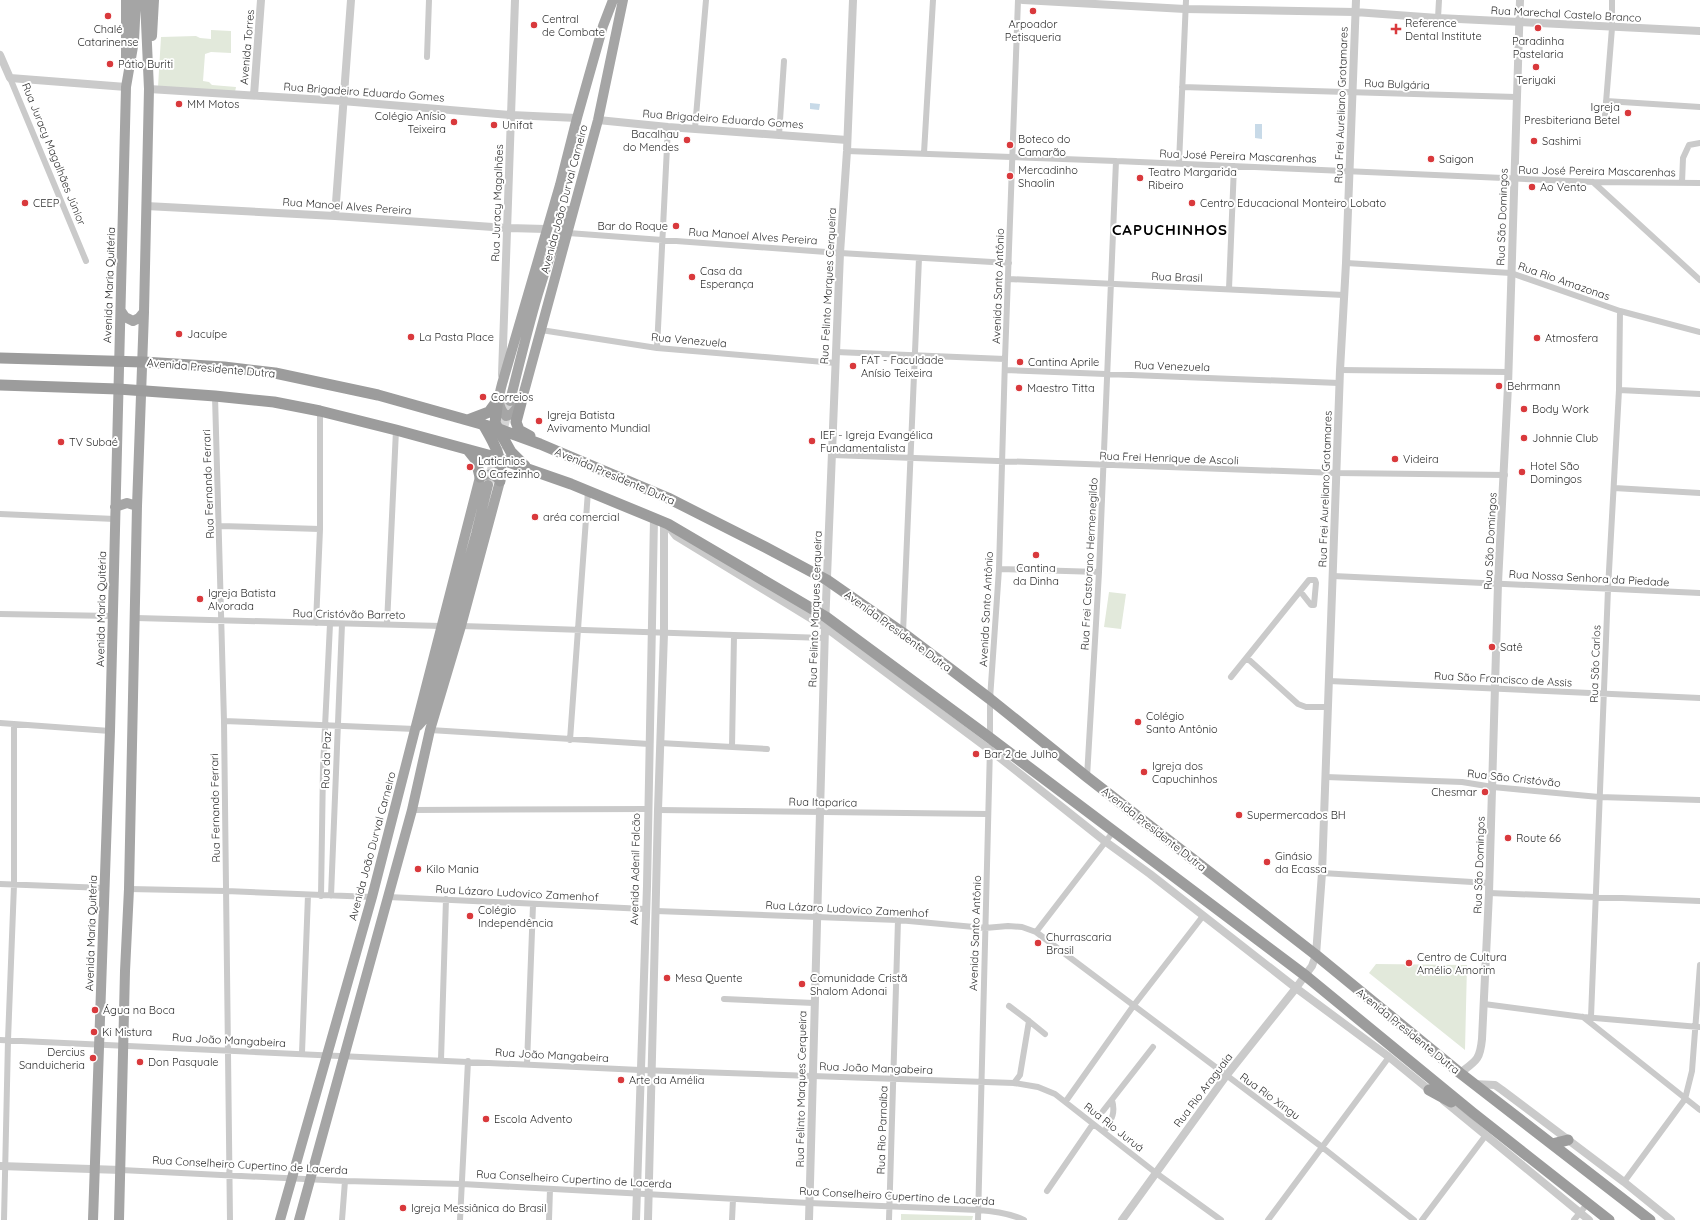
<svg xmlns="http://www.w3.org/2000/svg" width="1700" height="1220" viewBox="0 0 1700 1220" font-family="Quicksand,sans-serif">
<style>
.green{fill:#e2e9db}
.water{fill:#c8dae8}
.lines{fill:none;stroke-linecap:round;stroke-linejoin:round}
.primary-tunnel{stroke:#d5d5d5;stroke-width:10;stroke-dasharray:10 5;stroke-linecap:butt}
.minor{stroke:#cacaca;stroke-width:6}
.tertiary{stroke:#cacaca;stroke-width:8}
.primary{stroke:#a5a5a5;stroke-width:10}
.trunk{stroke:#9c9c9c;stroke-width:11}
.poi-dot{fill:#d9393c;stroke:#fff;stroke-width:1.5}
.labels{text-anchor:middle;stroke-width:4;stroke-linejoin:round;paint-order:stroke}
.street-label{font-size:11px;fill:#2d2d2d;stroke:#fff}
.poi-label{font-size:11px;fill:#2d2d2d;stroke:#fff;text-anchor:start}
.district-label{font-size:15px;font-weight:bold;letter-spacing:1px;fill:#000;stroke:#fff}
</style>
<rect width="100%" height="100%" fill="#fff"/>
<path class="green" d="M211 30 231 31V53L211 52 205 54 203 81 209 82 212 85 236 87 235 92 158 87 161 37 196 36 200 38 211 39Z
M1109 592 1126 594 1121 629 1104 627Z
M1376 964 1467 965 1465 1050 1369 973Z
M901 1214 973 1216 972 1220H901Z"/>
<path class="water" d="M810 103 820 104 819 110 810 109Z
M1255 124H1262V139L1255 138Z"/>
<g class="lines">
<path class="primary-tunnel" d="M488 485 510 401"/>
<path class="minor" d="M1438 18 1439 0
M427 57 429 0
M10 78 86 261
M1182 87 1516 97
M1606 101 1700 107
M1605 115 1612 28V0
M695 128 706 0
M779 135 784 61
M847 151 1116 161 1593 182 1700 183
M924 153 933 0
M1179 163 1186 0
M1593 182 1700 280
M1682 183 1683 158 1689 145 1700 143
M568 233 840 253 1009 263
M1346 263 1511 273 1620 311 1700 332
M1009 279 1344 295
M1229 289 1234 166
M541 330 657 348 836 363
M657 348 668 127
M836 352 1005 359
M1005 370 1339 383
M1340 370 1508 372
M1619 390 1700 394
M215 396 224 721 230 1220
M832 455 1337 473 1505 475
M1614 488 1700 493
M0 514 115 519
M220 526 320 529
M999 569 1099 572
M1333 576 1700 593
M0 614 113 616
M136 618 441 626
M316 623 320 529V411
M387 624 396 430
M461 626C582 629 703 635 825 638
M903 633 919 258
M1247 658 1298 704 1306 707H1328
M1231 677 1309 580H1315L1316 583 1314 605H1311L1300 591
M1329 681 1700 698
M224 721 415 729
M0 723 110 731
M430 730 649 744
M990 738V699L999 569 1005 359 1018 0
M570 740 588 491
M660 743 767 749
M732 747 734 636
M1087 777 1099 572 1116 161
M1326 777 1462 782 1493 787 1599 797 1700 800
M412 810 647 809
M658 810 988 814
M1322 873 1489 883
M0 884 105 888
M129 889 226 891 372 897
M1489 893 1700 901
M321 896 323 768 330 624
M331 896 342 624
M388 897 645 909
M656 911 898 920 985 928 1008 926 1022 927 1036 932 1322 1147 1414 1220
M1036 932 1113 832
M724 999 814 1003
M1484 1004 1583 1017 1699 1027
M1009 1006 1029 1021 1020 1075 1014 1083
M1583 1017 1700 1110
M1591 1017 1608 589 1619 390 1620 311
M1029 1021 1045 1034
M0 1040 640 1070 1014 1083 1038 1087 1055 1094 1156 1173 1221 1220
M302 1053 308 895
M441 1060 446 899
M527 1064 533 905
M1066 1101 1134 1005 1203 916
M1103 1111 1153 1047
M1104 1132C1111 1120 1116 1114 1112 1100
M121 1170 345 1181 462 1184 809 1203 978 1210C995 1211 1009 1213 1024 1220
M1624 1182 1685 1099 1692 1071 1700 965
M1047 1191 1093 1124
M4 1220 8 1040 14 885V724
M342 1220 345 1181
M460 1220 468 1061
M549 1220 550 1189
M732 1220 733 1199
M889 1220 898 920
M978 1220 990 747
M1268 1220 1389 1057
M1422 1220 1486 1135
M1574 1220 1588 1203"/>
<path class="tertiary" d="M1023 0 1185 9 1355 12 1438 18 1700 31
M0 55 10 78 126 87
M149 89 342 101 511 115 577 118
M254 95 261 0
M598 120 668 127 847 140
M146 206 335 216 507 228 546 229
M335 216 351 0
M502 375 515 0
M669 527 676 536 825 627 990 750 1106 842 1150 874 1296 988 1389 1057 1433 1093
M1460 1073C1476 1061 1480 1060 1482 1039L1489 893 1498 583 1508 386 1520 0
M1473 1084 1495 1085 1502 1090 1624 1182 1671 1220
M1444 1101 1589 1220
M0 1166 121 1170
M636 1220 647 886 654 518
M648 1220 658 810 664 633V523
M809 1220 825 627 840 253 847 151 853 0
M1122 1220 1226 1076 1296 988 1312 966 1316 955 1322 873 1340 370 1346 263 1356 0"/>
<path class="primary" d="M613 0 603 26 577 118 560 185 502 384C499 395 496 406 506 416L512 414 521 403 598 120 623 0
M152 36 154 0
M126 62V0
M121 311 125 317 133 321 139 318 144 312
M510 401C526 337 541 271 568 211
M115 507 127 503 137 506
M418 726 426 717 476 534 488 485
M93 1220 110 731 126 87 134 41 136 0
M119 1220 125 971 129 889 137 506 144 312 149 89 145 0
M280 1220 372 897 480 477C488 473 494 473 500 481L461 626 430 730 412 810 299 1220"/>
<path class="trunk" d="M0 358 143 362 224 367 275 373 378 395 499 429 540 444 668 498 765 547 827 580 903 633 990 699 1087 777 1316 955 1460 1073 1650 1220
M0 385 118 389 215 396 274 402 320 411 396 430 488 455 571 484 668 524 826 617 990 738 1306 976 1473 1113 1609 1220
M498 399 495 423 511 452 525 466
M521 403 516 422 519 430 530 436
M468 420 489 412 497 401
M484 426C495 445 503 458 500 481
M468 450 476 460 480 477
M1429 1090 1451 1102
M1552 1144 1568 1140"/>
</g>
<g class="poi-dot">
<circle cx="1033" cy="11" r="4"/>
<circle cx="108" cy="16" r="4"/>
<circle cx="534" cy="25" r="4"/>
<circle cx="1538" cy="28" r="4"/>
<path d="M1394 23h4v4h4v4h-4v4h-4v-4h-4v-4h4z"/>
<circle cx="110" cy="64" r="4"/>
<circle cx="1536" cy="67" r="4"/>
<circle cx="179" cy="104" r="4"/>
<circle cx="1628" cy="113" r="4"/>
<circle cx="454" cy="122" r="4"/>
<circle cx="494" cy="125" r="4"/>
<circle cx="687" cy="140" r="4"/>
<circle cx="1534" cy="141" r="4"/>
<circle cx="1010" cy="145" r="4"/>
<circle cx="1431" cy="159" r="4"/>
<circle cx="1010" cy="176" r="4"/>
<circle cx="1140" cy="178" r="4"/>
<circle cx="1532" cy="187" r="4"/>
<circle cx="25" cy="203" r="4"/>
<circle cx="1192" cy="203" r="4"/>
<circle cx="676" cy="226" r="4"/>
<circle cx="692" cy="277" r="4"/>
<circle cx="179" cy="334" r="4"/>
<circle cx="411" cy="337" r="4"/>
<circle cx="1537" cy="338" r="4"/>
<circle cx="1020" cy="362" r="4"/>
<circle cx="853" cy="366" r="4"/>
<circle cx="1499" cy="386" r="4"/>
<circle cx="1019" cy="388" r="4"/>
<circle cx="483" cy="397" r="4"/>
<circle cx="1524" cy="409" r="4"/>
<circle cx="539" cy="421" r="4"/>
<circle cx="1524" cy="438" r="4"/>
<circle cx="812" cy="441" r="4"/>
<circle cx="61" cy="442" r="4"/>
<circle cx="1395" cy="459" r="4"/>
<circle cx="470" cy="467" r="4"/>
<circle cx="1522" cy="472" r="4"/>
<circle cx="535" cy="517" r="4"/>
<circle cx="1036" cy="555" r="4"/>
<circle cx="200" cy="599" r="4"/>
<circle cx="1492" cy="647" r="4"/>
<circle cx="1138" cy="722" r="4"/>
<circle cx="976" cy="754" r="4"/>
<circle cx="1144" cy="772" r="4"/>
<circle cx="1485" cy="792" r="4"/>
<circle cx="1239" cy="815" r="4"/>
<circle cx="1508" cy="838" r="4"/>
<circle cx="1267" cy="862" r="4"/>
<circle cx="418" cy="869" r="4"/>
<circle cx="470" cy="916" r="4"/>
<circle cx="1038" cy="943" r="4"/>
<circle cx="1409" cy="963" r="4"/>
<circle cx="667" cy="978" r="4"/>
<circle cx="802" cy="984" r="4"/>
<circle cx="95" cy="1010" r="4"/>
<circle cx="94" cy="1032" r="4"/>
<circle cx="93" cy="1058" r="4"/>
<circle cx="140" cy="1062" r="4"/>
<circle cx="621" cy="1080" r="4"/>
<circle cx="486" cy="1119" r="4"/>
<circle cx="403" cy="1208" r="4"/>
</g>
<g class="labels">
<g class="street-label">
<text transform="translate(1566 14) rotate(3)" y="4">Rua Marechal Castelo Branco</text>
<text transform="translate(247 47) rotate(-85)" y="4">Avenida Torres</text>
<text transform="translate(1397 84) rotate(2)" y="4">Rua Bulgária</text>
<text transform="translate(364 92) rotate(4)" y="4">Rua Brigadeiro Eduardo Gomes</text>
<text transform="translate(1341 105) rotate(-88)" y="4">Rua Frei Aureliano Grotamares</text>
<text transform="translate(723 119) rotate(4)" y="4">Rua Brigadeiro Eduardo Gomes</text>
<text transform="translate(54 154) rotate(68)" y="4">Rua Juracy Magalhães Júnior</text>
<text transform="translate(1238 156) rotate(2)" y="4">Rua José Pereira Mascarenhas</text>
<text transform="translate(1597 171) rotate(1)" y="4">Rua José Pereira Mascarenhas</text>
<text transform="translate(564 199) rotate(-75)" y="4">Avenida João Durval Carneiro</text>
<text transform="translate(497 203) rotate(-88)" y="4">Rua Juracy Magalhães</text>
<text transform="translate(347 206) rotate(4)" y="4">Rua Manoel Alves Pereira</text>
<text transform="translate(1502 217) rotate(-88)" y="4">Rua São Domingos</text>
<text transform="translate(753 236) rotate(4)" y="4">Rua Manoel Alves Pereira</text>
<text transform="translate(1177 277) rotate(2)" y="4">Rua Brasil</text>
<text transform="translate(1564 281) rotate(19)" y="4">Rua Rio Amazonas</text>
<text transform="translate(109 285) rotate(-88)" y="4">Avenida Maria Quitéria</text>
<text transform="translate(828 286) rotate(-87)" y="4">Rua Felinto Marques Cerqueira</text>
<text transform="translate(998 286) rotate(-88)" y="4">Avenida Santo Antônio</text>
<text transform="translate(689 340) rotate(5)" y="4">Rua Venezuela</text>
<text transform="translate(1172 366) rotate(2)" y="4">Rua Venezuela</text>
<text transform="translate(211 368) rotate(5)" y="4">Avenida Presidente Dutra</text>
<text transform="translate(1169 458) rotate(2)" y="4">Rua Frei Henrique de Ascoli</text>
<text transform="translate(615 476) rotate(23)" y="4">Avenida Presidente Dutra</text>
<text transform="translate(208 484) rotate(-92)" y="4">Rua Fernando Ferrari</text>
<text transform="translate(1325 489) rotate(-88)" y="4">Rua Frei Aureliano Grotamares</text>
<text transform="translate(1490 541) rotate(-87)" y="4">Rua São Domingos</text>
<text transform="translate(1089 564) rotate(-87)" y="4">Rua Frei Castorano Hermenegildo</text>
<text transform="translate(1589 578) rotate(3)" y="4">Rua Nossa Senhora da Piedade</text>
<text transform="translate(101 609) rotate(-89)" y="4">Avenida Maria Quitéria</text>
<text transform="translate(815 609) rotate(-88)" y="4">Rua Felinto Marques Cerqueira</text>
<text transform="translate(986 609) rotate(-87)" y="4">Avenida Santo Antônio</text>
<text transform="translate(349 614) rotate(1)" y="4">Rua Cristóvão Barreto</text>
<text transform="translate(898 631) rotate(36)" y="4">Avenida Presidente Dutra</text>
<text transform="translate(1595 664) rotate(-88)" y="4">Rua São Carlos</text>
<text transform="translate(1503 679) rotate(3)" y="4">Rua São Francisco de Assis</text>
<text transform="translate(326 760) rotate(-88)" y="4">Rua da Paz</text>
<text transform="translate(1514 778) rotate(6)" y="4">Rua São Cristóvão</text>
<text transform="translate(823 802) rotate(1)" y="4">Rua Itaparica</text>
<text transform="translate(215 808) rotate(-91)" y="4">Rua Fernando Ferrari</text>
<text transform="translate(1154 829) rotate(38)" y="4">Avenida Presidente Dutra</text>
<text transform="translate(372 846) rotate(-75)" y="4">Avenida João Durval Carneiro</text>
<text transform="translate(1479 865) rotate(-88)" y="4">Rua São Domingos</text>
<text transform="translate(635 869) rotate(-89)" y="4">Avenida Adenil Falcão</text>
<text transform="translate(517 893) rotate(3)" y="4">Rua Lázaro Ludovico Zamenhof</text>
<text transform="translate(847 909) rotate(3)" y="4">Rua Lázaro Ludovico Zamenhof</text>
<text transform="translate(91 933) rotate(-88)" y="4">Avenida Maria Quitéria</text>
<text transform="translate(975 933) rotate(-88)" y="4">Avenida Santo Antônio</text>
<text transform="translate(1408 1031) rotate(39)" y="4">Avenida Presidente Dutra</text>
<text transform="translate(229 1040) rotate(3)" y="4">Rua João Mangabeira</text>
<text transform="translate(552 1055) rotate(3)" y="4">Rua João Mangabeira</text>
<text transform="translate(876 1068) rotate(2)" y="4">Rua João Mangabeira</text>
<text transform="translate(801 1089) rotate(-89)" y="4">Rua Felinto Marques Cerqueira</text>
<text transform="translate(1203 1090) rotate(-53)" y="4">Rua Rio Araguaia</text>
<text transform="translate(1270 1096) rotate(36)" y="4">Rua Rio Xingu</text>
<text transform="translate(1114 1127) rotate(38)" y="4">Rua Rio Juruá</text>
<text transform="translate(882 1130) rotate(-88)" y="4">Rua Rio Parnaíba</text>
<text transform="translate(250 1165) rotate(3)" y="4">Rua Conselheiro Cupertino de Lacerda</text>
<text transform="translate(574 1179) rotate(3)" y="4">Rua Conselheiro Cupertino de Lacerda</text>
<text transform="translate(897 1196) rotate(3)" y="4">Rua Conselheiro Cupertino de Lacerda</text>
</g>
<g class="poi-label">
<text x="542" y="23">Central<tspan x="542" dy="13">de Combate</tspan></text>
<text x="1405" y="27">Reference<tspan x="1405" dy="13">Dental Institute</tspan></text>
<text x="1033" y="28" text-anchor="middle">Arpoador<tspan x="1033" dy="13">Petisqueria</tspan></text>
<text x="108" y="33" text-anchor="middle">Chalé<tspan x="108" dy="13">Catarinense</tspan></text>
<text x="1538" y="45" text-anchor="middle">Paradinha<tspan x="1538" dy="13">Pastelaria</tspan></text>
<text x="118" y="68">Pátio Buriti</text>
<text x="1536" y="84" text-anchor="middle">Teriyaki</text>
<text x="187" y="108">MM Motos</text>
<text x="1620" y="111" text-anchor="end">Igreja<tspan x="1620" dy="13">Presbiteriana Betel</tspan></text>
<text x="446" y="120" text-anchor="end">Colégio Anísio<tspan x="446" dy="13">Teixeira</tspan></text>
<text x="502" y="129">Unifat</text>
<text x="679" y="138" text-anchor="end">Bacalhau<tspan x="679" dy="13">do Mendes</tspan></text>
<text x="1018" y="143">Boteco do<tspan x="1018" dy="13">Camarão</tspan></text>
<text x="1542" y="145">Sashimi</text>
<text x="1439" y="163">Saigon</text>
<text x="1018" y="174">Mercadinho<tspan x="1018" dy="13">Shaolin</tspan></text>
<text x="1148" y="176">Teatro Margarida<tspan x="1148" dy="13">Ribeiro</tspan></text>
<text x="1540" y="191">Ao Vento</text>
<text x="33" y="207">CEEP</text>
<text x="1200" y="207">Centro Educacional Monteiro Lobato</text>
<text x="668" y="230" text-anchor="end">Bar do Roque</text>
<text x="700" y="275">Casa da<tspan x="700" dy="13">Esperança</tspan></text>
<text x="187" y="338">Jacuípe</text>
<text x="419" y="341">La Pasta Place</text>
<text x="1545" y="342">Atmosfera</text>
<text x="861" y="364">FAT - Faculdade<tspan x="861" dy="13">Anísio Teixeira</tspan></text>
<text x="1028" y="366">Cantina Aprile</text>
<text x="1507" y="390">Behrmann</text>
<text x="1027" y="392">Maestro Titta</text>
<text x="491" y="401">Correios</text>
<text x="1532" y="413">Body Work</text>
<text x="547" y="419">Igreja Batista<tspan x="547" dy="13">Avivamento Mundial</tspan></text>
<text x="820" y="439">IEF - Igreja Evangélica<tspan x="820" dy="13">Fundamentalista</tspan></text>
<text x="1532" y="442">Johnnie Club</text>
<text x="69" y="446">TV Subaé</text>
<text x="1403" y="463">Videira</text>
<text x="478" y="465">Laticínios<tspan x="478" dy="13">O Cafezinho</tspan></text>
<text x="1530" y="470">Hotel São<tspan x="1530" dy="13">Domingos</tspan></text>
<text x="543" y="521">aréa comercial</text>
<text x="1036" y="572" text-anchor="middle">Cantina<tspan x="1036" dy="13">da Dinha</tspan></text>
<text x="208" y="597">Igreja Batista<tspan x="208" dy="13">Alvorada</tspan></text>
<text x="1500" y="651">Satê</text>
<text x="1146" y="720">Colégio<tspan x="1146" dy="13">Santo Antônio</tspan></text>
<text x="984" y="758">Bar 2 de Julho</text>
<text x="1152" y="770">Igreja dos<tspan x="1152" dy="13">Capuchinhos</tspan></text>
<text x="1477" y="796" text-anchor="end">Chesmar</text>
<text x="1247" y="819">Supermercados BH</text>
<text x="1516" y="842">Route 66</text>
<text x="1275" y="860">Ginásio<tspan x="1275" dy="13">da Ecassa</tspan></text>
<text x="426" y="873">Kilo Mania</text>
<text x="478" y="914">Colégio<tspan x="478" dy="13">Independência</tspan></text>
<text x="1046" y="941">Churrascaria<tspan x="1046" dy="13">Brasil</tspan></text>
<text x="1417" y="961">Centro de Cultura<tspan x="1417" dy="13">Amélio Amorim</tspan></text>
<text x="675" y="982">Mesa Quente</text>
<text x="810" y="982">Comunidade Cristã<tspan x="810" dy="13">Shalom Adonai</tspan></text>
<text x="103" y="1014">Água na Boca</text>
<text x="102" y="1036">Ki Mistura</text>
<text x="85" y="1056" text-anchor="end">Dercius<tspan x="85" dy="13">Sanduicheria</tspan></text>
<text x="148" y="1066">Don Pasquale</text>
<text x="629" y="1084">Arte da Amélia</text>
<text x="494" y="1123">Escola Advento</text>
<text x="411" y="1212">Igreja Messiânica do Brasil</text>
</g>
<g class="district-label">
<text x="1170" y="235">CAPUCHINHOS</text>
</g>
</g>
</svg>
